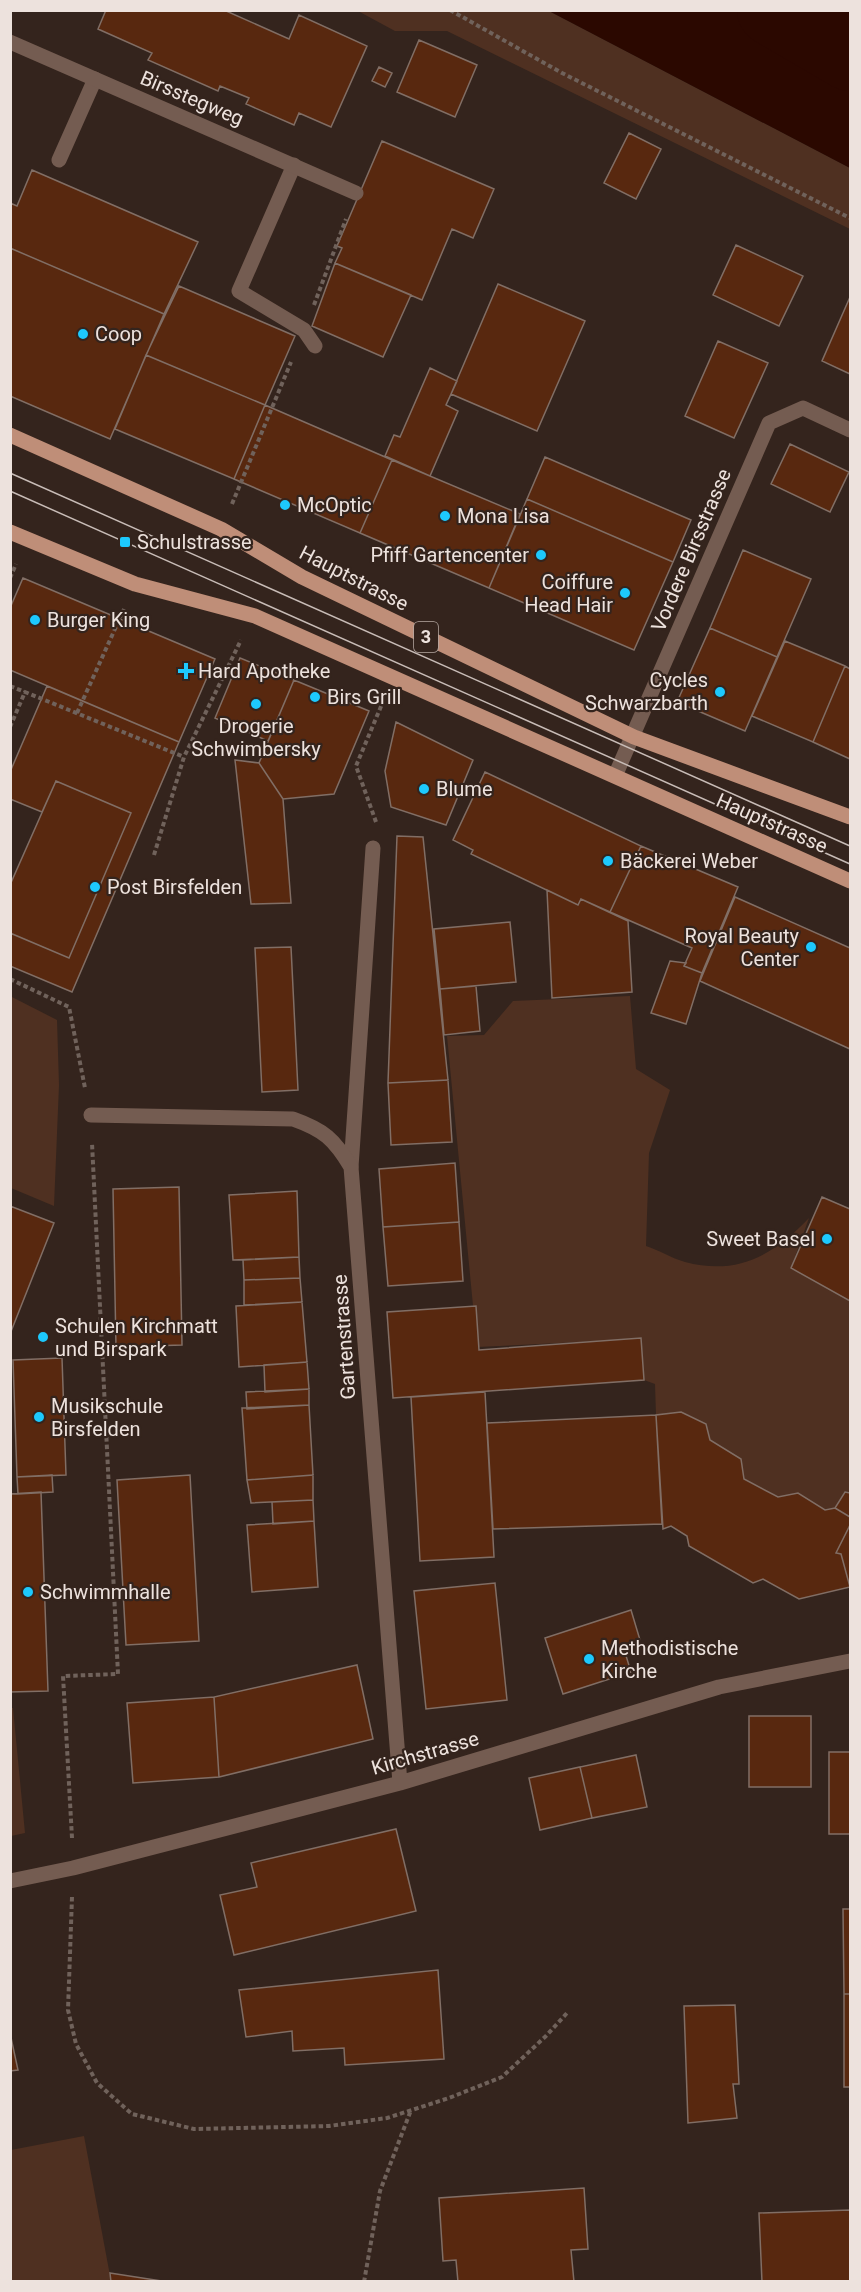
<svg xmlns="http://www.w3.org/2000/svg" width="861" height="2292" viewBox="0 0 861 2292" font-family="Roboto,sans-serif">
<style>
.green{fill:#4f3021}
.water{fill:#2b0800}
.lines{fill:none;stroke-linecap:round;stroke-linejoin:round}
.river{stroke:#2b0800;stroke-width:72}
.building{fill:#58280f;stroke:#816e65;stroke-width:1.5}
.path{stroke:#70625b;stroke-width:4;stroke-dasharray:4.5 3;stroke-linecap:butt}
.service{stroke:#745c51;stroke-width:15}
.minor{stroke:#745c51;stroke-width:15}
.primary{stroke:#bf8e78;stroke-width:15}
.tram{stroke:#c8bcb7;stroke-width:1.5}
.poi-dot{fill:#1dc9fd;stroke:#34241d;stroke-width:2}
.labels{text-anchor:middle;stroke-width:4.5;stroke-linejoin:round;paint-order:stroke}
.shield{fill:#34241d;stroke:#b6a9a3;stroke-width:1.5}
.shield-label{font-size:18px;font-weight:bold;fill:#ede2dd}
.street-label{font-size:20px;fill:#ede2dd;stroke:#34241d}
.poi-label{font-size:20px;fill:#ede2dd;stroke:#34241d;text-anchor:start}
</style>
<rect width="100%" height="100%" fill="#34241d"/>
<path class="green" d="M358 11H549L850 168V229L447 31H395Z
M10 996 57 1020 59 1085 54 1206 11 1188Z
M630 996 636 1069 670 1090 649 1153 646 1246C659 1250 671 1258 685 1262 737 1276 774 1255 809 1218L791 1268 850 1301V1493L845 1492 835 1508C808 1514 767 1492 744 1479L741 1459 710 1440 705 1424 681 1412 656 1415 655 1384 644 1380 641 1339 477 1347 447 1036 484 1035 513 1001Z
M11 1708H13L25 1833 11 1836Z
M84 2136 111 2281H11V2150Z"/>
<path class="water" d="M549 11H745L739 20 755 39 779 11H850V168Z"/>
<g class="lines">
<path class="river" d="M773 10 850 55"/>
</g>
<path class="building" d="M106 10H224L289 39 299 15 367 46 331 127 299 113 294 125 246 104 249 98 220 86 218 91 148 60 152 53 98 29Z
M419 40 477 65 455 117 397 92Z
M379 67 392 73 385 87 372 81Z
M629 133 661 149 636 199 604 183Z
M382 141 494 189 473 238 452 229 422 300 335 263 342 248 337 246Z
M32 170 198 242 164 314 10 248V203L17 206Z
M736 245 803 276 779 326 713 295Z
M10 248 164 314 110 439 10 396Z
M335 263 411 295 383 357 312 326Z
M498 284 585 321 537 431 451 394Z
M179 286 295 336 265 405 146 355Z
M850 297V374L822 361Z
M718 341 768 363 734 438 685 416Z
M146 355 265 405 234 479 115 429Z
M430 368 457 381 446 405 458 411 430 476 385 456 394 435 400 437Z
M265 405 392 460 360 533 234 479Z
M790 444 849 472 830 512 771 484Z
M545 457 691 520 673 562 527 499Z
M392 460 520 514 489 588 360 533Z
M527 499 673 562 634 650 489 588Z
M743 550 811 579 777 657 710 628Z
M23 578 215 659 179 742 10 670V608Z
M710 628 777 657 745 731 677 702Z
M785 641 845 666 813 742 752 716Z
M240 658 294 680 268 741 215 718Z
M845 666 850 669V759L813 742Z
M294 680 369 711 334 794 283 799 259 763Z
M47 686 179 742 72 992 10 966V933L69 958 131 813 56 781 42 812 10 799V772Z
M396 722 473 760 446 825 391 807 385 771Z
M235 760 259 763 283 799 291 903 251 904Z
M485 772 641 846 610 912 581 899 578 905 471 854 473 850 453 840Z
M56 781 131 813 69 958 10 933V885Z
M397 836 423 837 448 1080 388 1083Z
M641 846 738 887 702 973 684 966 692 948 610 912Z
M547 890 578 905 581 899 628 921 632 992 552 998Z
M735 897 850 948V1049L700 981Z
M510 922 516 982 440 989 434 929Z
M291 947 298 1090 262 1092 255 948Z
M670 961 686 963 684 966 702 973 686 1024 651 1013Z
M476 986 480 1031 444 1035 440 989Z
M448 1080 452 1142 391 1145 388 1083Z
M455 1163 459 1222 383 1227 379 1169Z
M179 1187 182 1345 116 1347 113 1189Z
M297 1191 299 1257 233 1260 229 1195Z
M822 1197 850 1209V1301L791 1268Z
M10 1206 54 1223 10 1334Z
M459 1222 463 1281 388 1286 383 1227Z
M299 1257 300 1278 244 1280 243 1260Z
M300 1278 302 1302 244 1305V1280Z
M302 1302 307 1362 239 1367 236 1306Z
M476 1306 479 1350 641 1338 644 1380 393 1398 387 1312Z
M62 1358 66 1475 17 1477 13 1360Z
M307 1362 309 1389 265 1392 264 1365Z
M309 1389V1405L247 1409 246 1392Z
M485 1392 494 1557 420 1561 411 1397Z
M309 1405 313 1475 247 1480 242 1408Z
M681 1412 706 1424 710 1440 741 1459 744 1479 778 1497 798 1493 825 1510 835 1508 850 1517V1525L836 1553 841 1554 850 1587 799 1599 763 1579 753 1583 689 1546 687 1536 671 1526 663 1529 656 1415Z
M656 1415 662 1524 493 1529 487 1423Z
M52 1475 53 1492 18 1494 17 1477Z
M190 1475 199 1641 126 1645 117 1480Z
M313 1475V1500L251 1503 247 1480Z
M41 1492 48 1691 10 1692V1494Z
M845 1492 850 1493V1517L835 1508Z
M313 1500 314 1521 273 1524 272 1502Z
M314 1521 318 1587 252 1592 247 1525Z
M850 1525V1587L841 1554 836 1553Z
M495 1583 507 1700 426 1709 414 1591Z
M631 1610 640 1640 623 1646 631 1672 563 1694 545 1638Z
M357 1665 373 1739 219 1777 214 1697Z
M214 1697 219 1777 133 1783 127 1703Z
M749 1716H811V1787H749Z
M829 1752H850V1834H829Z
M636 1755 647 1807 592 1818 580 1767Z
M580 1767 592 1818 540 1830 529 1778Z
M396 1829 416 1911 234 1955 220 1895 257 1887 251 1863Z
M843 1909H850V1994H844Z
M438 1970 444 2059 345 2065 344 2048 293 2051 292 2031 246 2037 239 1990Z
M844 1994H850V2087H844Z
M735 2005 739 2084H733L737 2118 688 2123 684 2006Z
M10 2033 18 2070 10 2071Z
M584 2188 588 2249 571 2250 574 2282H458L456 2260 443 2261 439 2198Z
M850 2210V2282H762L759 2213Z
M110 2273 168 2282H111Z"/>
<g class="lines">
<path class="path" d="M450 10 562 73 850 218
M314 305 346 219
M232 504 291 362
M10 578 16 564
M10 686 25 692
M77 713 124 609
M10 727 25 692 184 757
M376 822 356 766 382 704
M154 855 184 757 241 640
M10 979 69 1007 85 1088
M72 1838 63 1676 118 1674 92 1143
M72 1897 68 2010 76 2044 97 2083 132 2114 194 2129 329 2126 387 2118 449 2098 502 2077 546 2036 567 2013
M364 2282 380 2191 411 2110"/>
<path class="service" d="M59 160 95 79
M294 165 239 291 304 330 315 346
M351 1167 373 848"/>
<path class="minor" d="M10 42 356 193
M615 776 769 423 803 408 850 430
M91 1115 293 1119C324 1130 334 1139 351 1167L400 1783
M10 1881 73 1868 400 1783 719 1687 850 1661"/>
<path class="primary" d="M10 435 221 529 302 577 634 737 850 817
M10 532 135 584 255 616 850 881"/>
<path class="tram" d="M10 473 850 846
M10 491 850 864"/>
</g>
<g class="poi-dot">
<circle cx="83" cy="334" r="6"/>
<circle cx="285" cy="505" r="6"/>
<circle cx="445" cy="516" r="6"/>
<rect x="119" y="536" width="12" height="12" rx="3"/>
<circle cx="541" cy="555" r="6"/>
<circle cx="625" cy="593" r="6"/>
<circle cx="35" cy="620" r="6"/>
<path d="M183 662h6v6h6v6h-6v6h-6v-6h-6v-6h6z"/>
<circle cx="720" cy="692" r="6"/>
<circle cx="315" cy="697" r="6"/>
<circle cx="256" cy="704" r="6"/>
<circle cx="424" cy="789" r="6"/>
<circle cx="608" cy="861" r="6"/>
<circle cx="95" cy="887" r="6"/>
<circle cx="811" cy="947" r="6"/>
<circle cx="827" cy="1239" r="6"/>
<circle cx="43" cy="1337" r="6"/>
<circle cx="39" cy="1417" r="6"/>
<circle cx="28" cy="1592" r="6"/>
<circle cx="589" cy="1659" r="6"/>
</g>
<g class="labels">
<rect class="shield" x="414" y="622" width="24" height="30" rx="4.5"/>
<g class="shield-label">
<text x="426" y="643">3</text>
</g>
<g class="street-label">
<text transform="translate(192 98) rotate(23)" y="7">Birsstegweg</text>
<text transform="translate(691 550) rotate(-67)" y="7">Vordere Birsstrasse</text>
<text transform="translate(354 578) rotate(27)" y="7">Hauptstrasse</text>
<text transform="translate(772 823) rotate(24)" y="7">Hauptstrasse</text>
<text transform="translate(344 1337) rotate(-94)" y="7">Gartenstrasse</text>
<text transform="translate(425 1753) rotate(-16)" y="7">Kirchstrasse</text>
</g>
<g class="poi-label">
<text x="95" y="341">Coop</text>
<text x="297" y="512">McOptic</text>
<text x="457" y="523">Mona Lisa</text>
<text x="137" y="549">Schulstrasse</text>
<text x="529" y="562" text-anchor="end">Pfiff Gartencenter</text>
<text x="613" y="589" text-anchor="end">Coiffure<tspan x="613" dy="23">Head Hair</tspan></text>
<text x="47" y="627">Burger King</text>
<text x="198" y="678">Hard Apotheke</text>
<text x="708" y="687" text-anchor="end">Cycles<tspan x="708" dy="23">Schwarzbarth</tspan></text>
<text x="327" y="704">Birs Grill</text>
<text x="256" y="733" text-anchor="middle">Drogerie<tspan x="256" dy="23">Schwimbersky</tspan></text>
<text x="436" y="796">Blume</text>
<text x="620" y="868">Bäckerei Weber</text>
<text x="107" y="894">Post Birsfelden</text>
<text x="799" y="943" text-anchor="end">Royal Beauty<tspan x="799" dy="23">Center</tspan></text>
<text x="815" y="1246" text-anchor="end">Sweet Basel</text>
<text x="55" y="1333">Schulen Kirchmatt<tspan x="55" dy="23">und Birspark</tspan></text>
<text x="51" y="1413">Musikschule<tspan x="51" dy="23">Birsfelden</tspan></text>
<text x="40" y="1599">Schwimmhalle</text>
<text x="601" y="1655">Methodistische<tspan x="601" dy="23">Kirche</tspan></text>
</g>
</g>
<rect width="861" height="2292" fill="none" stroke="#ede2dd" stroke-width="24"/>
</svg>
